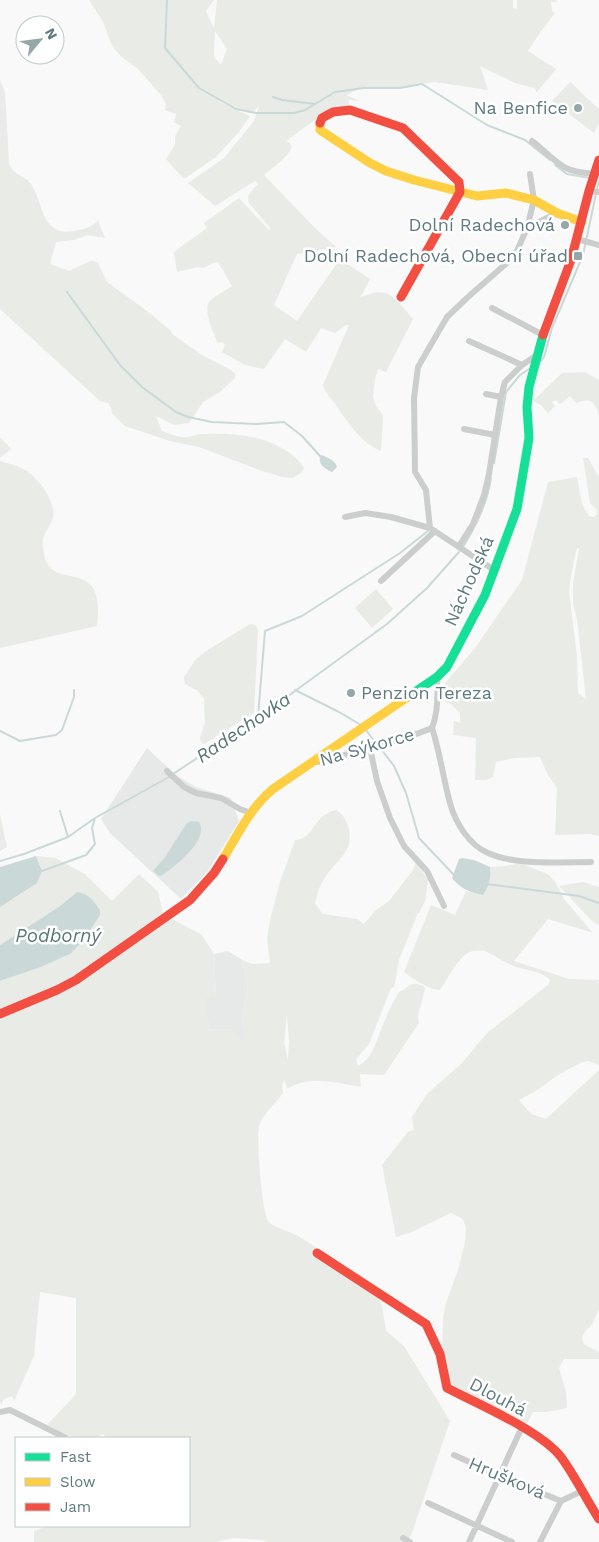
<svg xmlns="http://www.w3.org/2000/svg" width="599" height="1542" viewBox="0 0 599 1542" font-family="'Work Sans',sans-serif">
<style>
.built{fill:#e7e9e9}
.green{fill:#e9ebe6;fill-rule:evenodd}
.water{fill:#cad9d8}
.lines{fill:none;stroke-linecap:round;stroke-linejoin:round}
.stream{stroke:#cad9d8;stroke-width:2}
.street{stroke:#cccece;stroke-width:6}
.fast{stroke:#16e098;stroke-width:9}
.slow{stroke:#ffcf43;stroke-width:9}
.jam{stroke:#f24e42;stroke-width:9}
.poi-dot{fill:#94a7aa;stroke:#fff;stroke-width:2}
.labels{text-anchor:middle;stroke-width:5;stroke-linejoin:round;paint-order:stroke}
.poi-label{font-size:18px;fill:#5e7b80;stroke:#fff;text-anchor:end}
.street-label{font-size:18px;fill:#5e7b80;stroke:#fff}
.water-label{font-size:19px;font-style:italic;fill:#587776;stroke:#fff}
</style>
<rect width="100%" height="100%" fill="#f9f9f9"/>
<path class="built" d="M147 748 177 776 196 787 231 798 239 821 208 871 181 899 110 833 101 819Z
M228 951 242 960 248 987 242 1016 246 1045 231 1030 209 1029 205 998H216L214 954Z"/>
<path class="green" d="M89 0H214L206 11 214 29 217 0H514H513V8L517 9V0H557L556 2H551L552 11 555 13 539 34 528 51 556 69 537 92 534 88 515 83 480 66 488 90 435 82 394 88 359 89 346 95 360 101 349 100 348 109 322 115 286 141 290 143 292 147C288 158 273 167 264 175L318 231 336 247 297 254 274 305 297 321 340 259 370 279 360 298C389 283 396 300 413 319L386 372 378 369 375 380 373 397 376 406 383 415 381 451C356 441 342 411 325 391L323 385 349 325H346L335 333 321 328 306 352 285 339 264 369 245 365 222 352 225 345 222 342 218 343C214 335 203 310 209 302 214 296 225 291 232 286L218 262 213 263 203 268 198 267 177 272 174 252 207 228 204 223 239 198 269 230 271 229 249 203C246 195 252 190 258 184L256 181 250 184 215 206 188 183 224 158 254 121 259 106 252 113 244 111 219 100 218 101 250 116 239 132 216 157 184 179 166 159 175 145V136L181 126 174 122 176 114 165 110 166 104 160 94 138 69 123 58 116 51 111 43 103 22ZM215 31 227 49 221 65 214 57Z
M0 80 5 92 9 163C13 176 25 175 31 184 44 204 41 237 74 231 83 229 92 228 98 220L105 238 87 235 74 240 56 242 50 264 69 271 90 261H94L98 263 107 282 147 311 170 330 172 334 202 355 231 370 235 374V378L220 392 203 402 189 423 174 425 156 416 162 431C170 434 179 438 188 437 193 436 198 434 203 434 229 433 254 434 278 446 288 451 298 458 304 468L302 472 293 478 282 477 259 470 199 447 170 441 125 426 112 413 111 407 108 403 100 401 0 309Z
M570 82 599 109V123L594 133 552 101Z
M585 372 599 380V415C594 400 590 398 576 403L570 396 562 403 559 404 556 400 552 402 555 406 548 413 541 405 533 401 562 373Z
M0 437 11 449 0 458Z
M583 458H588L599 477V836L590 834 555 835 557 788 548 775 540 757 514 758 496 762 493 777 486 780H475L476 738 453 735 454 721 460 723V713L451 704 446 702 440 689 475 648 522 580 548 482 577 477C580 490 580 509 591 517H594L597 514V510L590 503ZM577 548 579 549 573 583V604L577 620 586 699 578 693 577 656 569 592 571 575Z
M0 461C8 464 18 465 25 470 38 477 57 503 53 518 51 525 45 531 43 539 42 544 44 556 46 561 58 590 106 556 97 626L0 648Z
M376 589 393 609 372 628 355 608Z
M250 624 256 625 258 631 254 713 204 744 201 742 200 738 205 722 204 699 198 691 185 684 184 677 196 659 206 651Z
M336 810C344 815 346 820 349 829 354 853 335 861 324 879 319 886 317 895 315 904L323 914 357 919 364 924 375 911 389 901 413 870 416 862 428 880 425 901 419 913H418L399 960 394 987 391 988 369 1044 356 1059 358 1066C373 1058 376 1042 382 1027 387 1015 392 1003 399 992 412 987 407 980 424 986L425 989 418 1016 419 1023 384 1075 360 1074 361 1087C336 1083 310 1075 287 1089L285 1080 282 1084 283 1093C276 1104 263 1113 259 1126 256 1137 262 1213 268 1221 272 1227 291 1232 298 1236 328 1254 354 1276 379 1299L382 1306 386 1331 404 1346 450 1421 411 1536 406 1542H267L262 1540 233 1538 216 1542H34V1531L48 1526H189V1438H106L103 1434C85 1446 65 1434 47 1425L76 1394V1298L40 1292 34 1356 14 1401 12 1396 3 1400 2 1405 0 1402V1019L59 994 78 984 172 919 202 935 214 954 216 998H206L209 1029 231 1030 246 1045 242 1016 248 987 242 960 252 964 270 963 267 938 270 920 280 882 295 840C309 839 311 829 319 820 323 815 331 811 336 810ZM287 1015 289 1041 288 1060 284 1043Z
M0 814 7 847 0 851Z
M36 856 55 858 85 874 112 901 139 874 158 892 163 913 74 976 55 986 0 1009V981L41 967 70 954 77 892 60 906 0 945V907L42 871Z
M521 863 549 875 556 883 564 899 593 933 548 919 514 961 569 979 599 980 598 983H599V1065L588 1061 580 1063 558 1075 536 1091 519 1100 531 1114 546 1119 599 1070V1309C597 1314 595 1319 592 1324 587 1331 578 1335 585 1345L599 1352V1359H564L559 1368 566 1392 567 1408 547 1412H533L526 1425 459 1400 449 1391 442 1353 443 1317 446 1303 458 1270 465 1243 466 1228 463 1219 451 1213 412 1232 396 1237 382 1165 408 1132 412 1130 414 1131 412 1117 427 1094 461 1064 487 1033 549 984 550 980C540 970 527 971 514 966 505 963 496 956 487 952 481 950 473 950 468 953 457 959 447 980 440 990 430 990 413 979 404 972L431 905 455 915 466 891 483 895 485 893 491 870 490 867 507 866Z
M583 882 599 887V925L592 921 559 886Z"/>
<path class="water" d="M322 455C328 458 335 460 337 467L332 472C325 469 318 465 320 456Z
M192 821 199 822C210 840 174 867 161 876L158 875 153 871 165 857 187 823Z
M36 856 42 871 37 883 0 907V867Z
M463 858 474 860 490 867C492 875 488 889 483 895 469 892 461 889 452 878L459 859Z
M77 892C88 893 94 901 100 910V915L84 940 70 954 41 967 0 981V945L60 906Z"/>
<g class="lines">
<path class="stream" d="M167 0 165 48 199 88 236 109 256 113H294L305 110 335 92 364 88H400L422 84 487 125 525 140 550 160
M273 97 282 100 315 104
M555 165 567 174 590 178
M597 189 599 181
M67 292 120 365 142 387 176 412 188 417 212 422 257 424 284 422 302 436 320 456
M541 361 544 357 552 328 583 255 596 194
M494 463 506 392 520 375 529 369
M463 547C476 525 487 504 491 478
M295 690 339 712 361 725
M258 716 265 631 302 616 400 553 428 531
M366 730 375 742
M0 731 20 741 56 735 62 730 74 697V690
M381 749 394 766 406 793 419 838 455 876
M173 774 258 718 387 624 427 588 459 552
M60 811 68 837
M0 861 24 854 68 837 95 818 169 777
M42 871 86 855 95 844 92 828 95 818
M486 884 579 896 599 903"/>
<path class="street" d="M532 141C543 149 555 163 566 168 574 172 585 173 594 174
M589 191 599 192
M527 228 557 213
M577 239 599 245
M492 308 543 335
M469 341 522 365
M486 394 501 397
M464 429 495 435
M345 517 365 513 391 517 430 528 494 570
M430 528 426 490 415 472 414 398 418 367 447 317 468 297 508 262 517 251 527 228 534 200 530 174
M459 546 473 524 484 495 489 474 501 397 505 382 522 365 537 355
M381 581 435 531
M432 728C440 752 443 778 450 803 455 822 469 845 488 853 517 866 560 862 591 862
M370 748 377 781 390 818 404 846 427 871 444 906
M317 762C356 752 395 743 432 728 438 713 438 692 437 677
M167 771 184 787 196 793 221 798 240 809 251 813
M0 1412 10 1410 66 1438
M454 1455 500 1476 561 1501
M428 1503 512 1542
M403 1538 410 1542
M469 1542 522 1427
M540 1542 561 1501 582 1491"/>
<path class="fast" d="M406 698 437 677 447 667 485 595 517 509 529 438 527 407 529 387 543 335"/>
<path class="slow" d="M320 123V130L370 163 386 171 414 180 477 196 506 193 534 200 557 213 582 222
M223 859C238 834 251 807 273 789L406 698"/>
<path class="jam" d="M320 123 322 118 333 112 350 110 403 128 459 182 460 192 401 297
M543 335 571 260 589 191 599 160
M0 1014 57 990 76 980 190 900 214 873 223 859
M317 1253 426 1324 440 1354 447 1388C478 1404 541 1431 561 1457 575 1476 586 1499 599 1519"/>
</g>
<g class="poi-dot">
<circle cx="578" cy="108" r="5"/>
<circle cx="565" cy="225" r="5"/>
<rect x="573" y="251" width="10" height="10" rx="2.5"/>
<circle cx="351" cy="693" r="5"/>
</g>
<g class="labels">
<g class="poi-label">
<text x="568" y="114">Na Benfice</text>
<text x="555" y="231">Dolní Radechová</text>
<text x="568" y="262">Dolní Radechová, Obecní úřad</text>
<text x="361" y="699" text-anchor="start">Penzion Tereza</text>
</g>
<g class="street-label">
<text transform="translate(469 581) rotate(-66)" y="6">Náchodská</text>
<text transform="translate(367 747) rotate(-16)" y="6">Na Sýkorce</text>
<text transform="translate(498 1397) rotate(28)" y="6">Dlouhá</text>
<text transform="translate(507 1478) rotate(23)" y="6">Hrušková</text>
</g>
<g class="water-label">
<text transform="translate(243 727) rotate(-34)" y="7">Radechovka</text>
<text x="58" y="942">Podborný</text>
</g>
</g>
<rect x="15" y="1437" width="175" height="90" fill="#ffffff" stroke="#bfcacc"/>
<rect x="25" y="1453" width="25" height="8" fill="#16e098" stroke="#bfcacc"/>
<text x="60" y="1462" font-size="15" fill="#5e7b80">Fast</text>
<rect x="25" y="1478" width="25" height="8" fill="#ffcf43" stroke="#bfcacc"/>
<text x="60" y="1487" font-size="15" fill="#5e7b80">Slow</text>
<rect x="25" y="1503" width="25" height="8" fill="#f24e42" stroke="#bfcacc"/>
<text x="60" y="1512" font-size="15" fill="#5e7b80">Jam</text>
<g transform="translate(40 40) rotate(61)"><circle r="24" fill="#ffffff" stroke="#bfcacc"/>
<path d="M0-4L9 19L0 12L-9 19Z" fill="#94a7aa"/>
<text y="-8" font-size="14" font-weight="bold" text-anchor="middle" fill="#5e7b80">N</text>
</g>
</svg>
